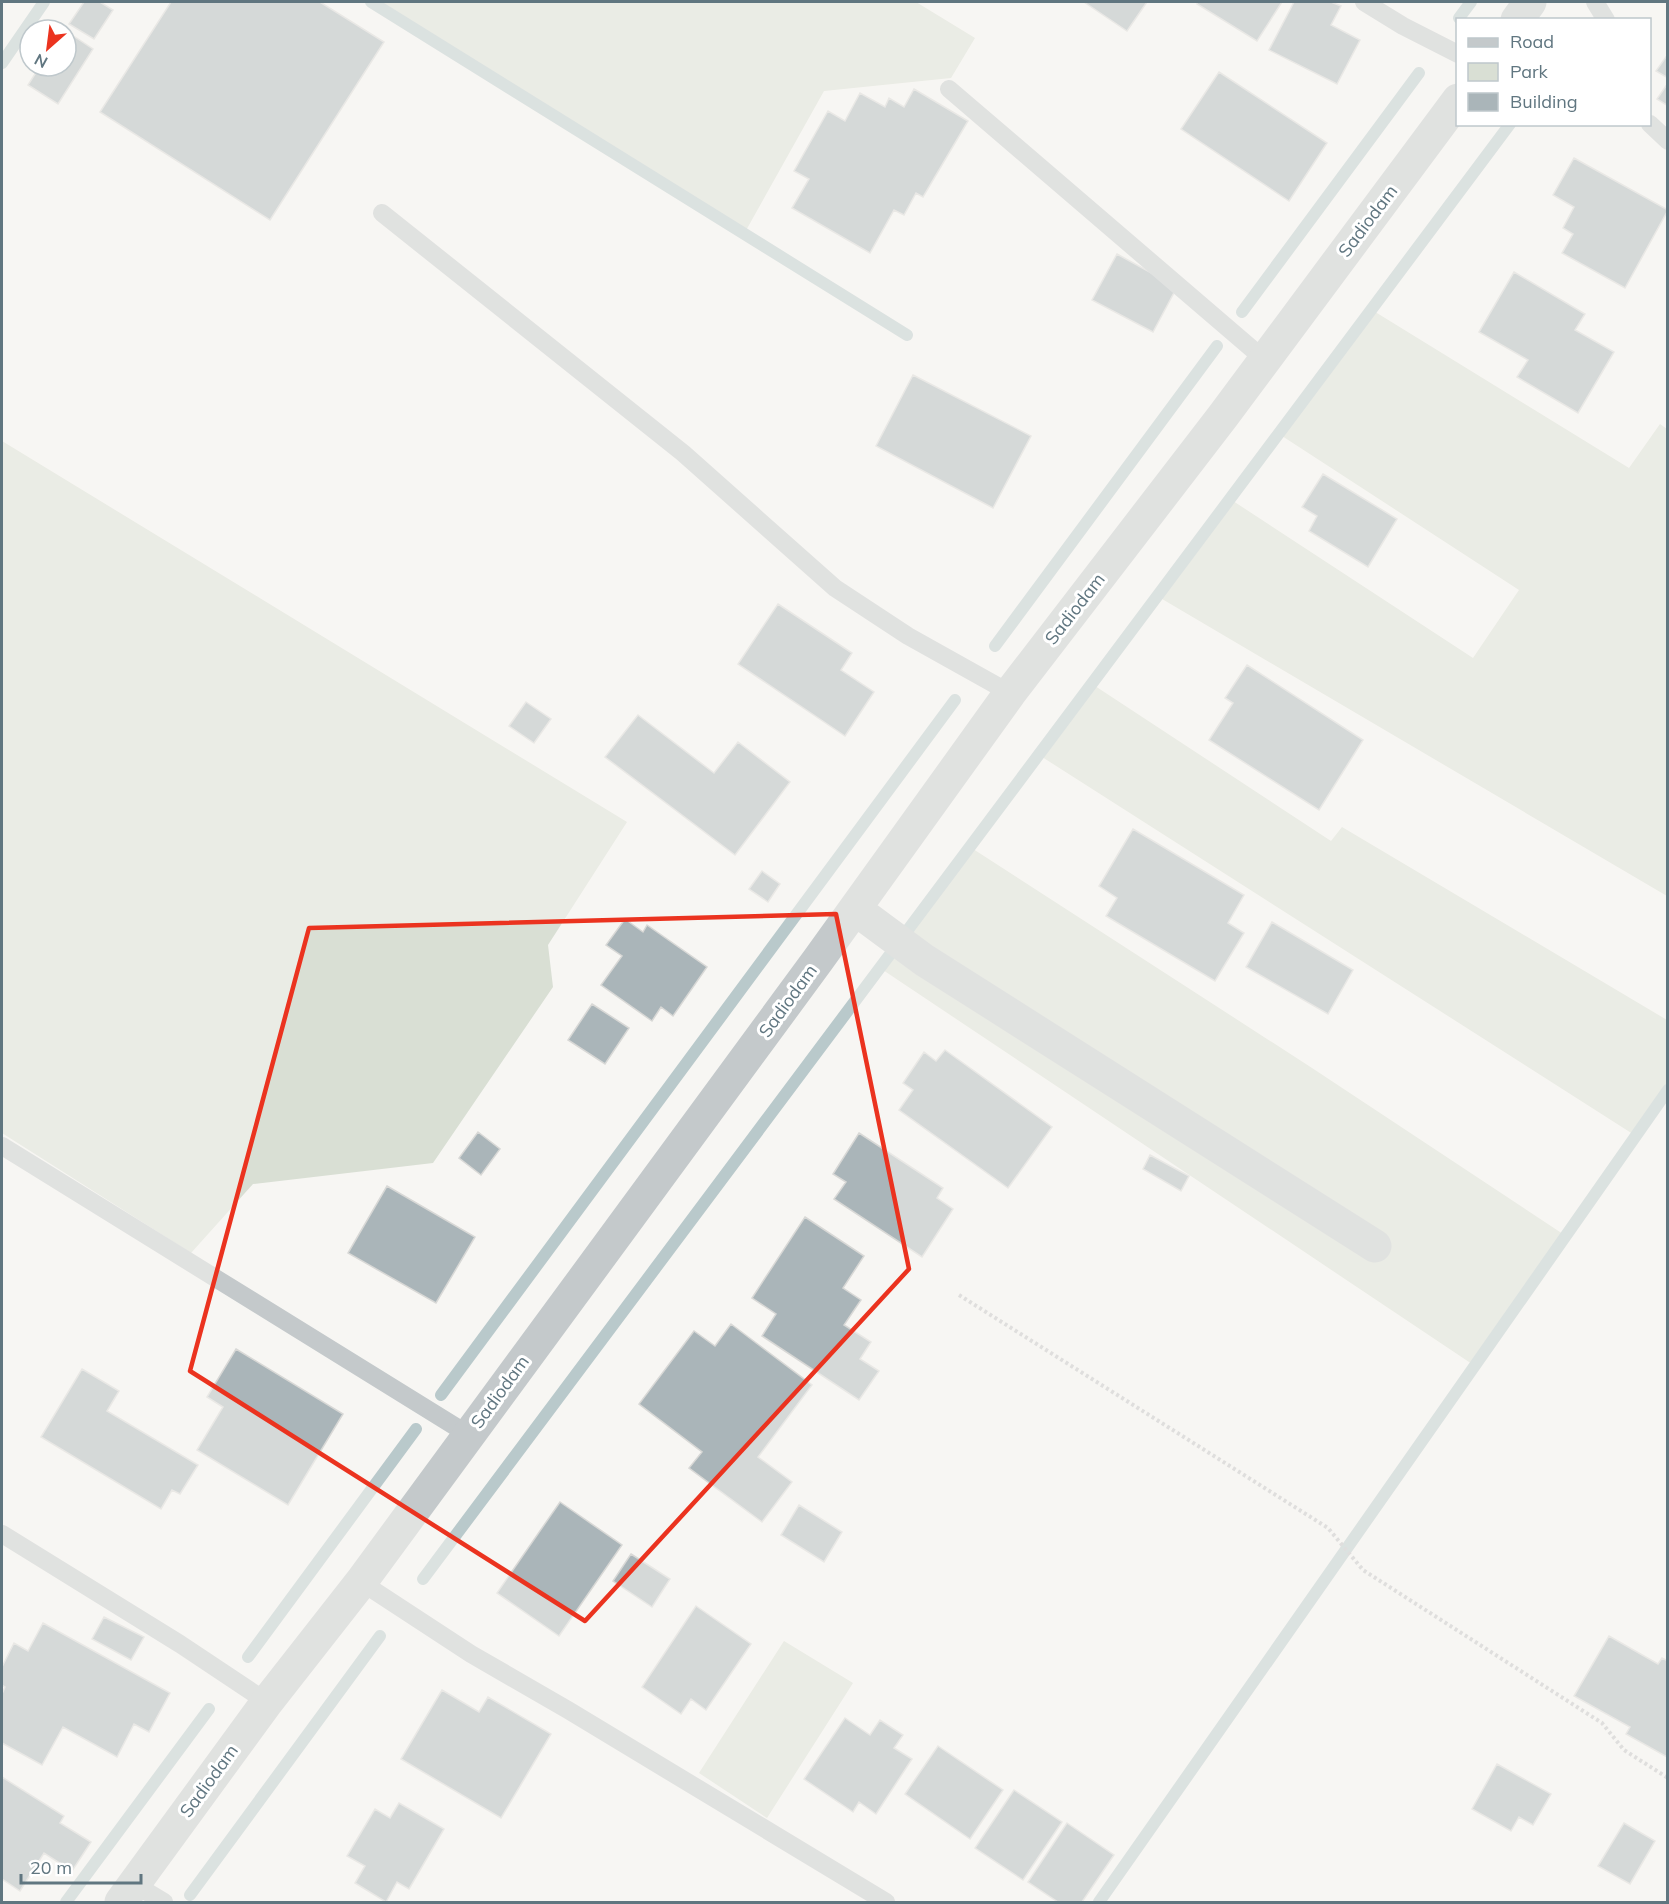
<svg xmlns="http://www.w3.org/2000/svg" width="1669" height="1904" viewBox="0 0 1669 1904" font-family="Mulish,sans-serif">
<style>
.green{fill:#d9dfd4}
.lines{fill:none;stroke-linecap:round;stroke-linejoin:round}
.stream{stroke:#b9c9cb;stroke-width:12}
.building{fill:#aab5b9;stroke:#d8d8d6;stroke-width:1.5}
.path{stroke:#c0c2c4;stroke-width:4;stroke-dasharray:3 3;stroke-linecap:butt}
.lane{stroke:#c4c9cb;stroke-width:18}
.street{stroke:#c4c9cb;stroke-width:33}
.marked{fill:none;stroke:#eb331f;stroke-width:4.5;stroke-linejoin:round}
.labels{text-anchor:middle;stroke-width:6;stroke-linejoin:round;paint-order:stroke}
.street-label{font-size:18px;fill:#607680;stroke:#fff}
</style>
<rect width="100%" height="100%" fill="#f7f6f3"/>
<path class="green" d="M371 2H916L975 38 951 78 824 91 744 234Z
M1372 310 1629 468 1660 424 1667 429V896L1157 596 1230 499 1473 658 1519 590 1279 434Z
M2 441 627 822 548 945 553 987 433 1163 253 1184 191 1253 2 1133Z
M1092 684 1331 841 1342 827 1667 1020V1090L1636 1136 1039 755Z
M970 847 1312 1068 1566 1236 1475 1366 880 968Z
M784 1641 853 1683 767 1818 699 1773Z"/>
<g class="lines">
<path class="stream" d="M371 2 907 335
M1459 18 1471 2
M2 63 44 2
M1242 312 1419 73
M995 646 1217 346
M904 935 1510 124
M441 1395 955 700
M423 1579 891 953
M248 1657 416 1429
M190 1895 380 1636
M66 1902 209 1709
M1099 1902 1668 1090"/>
</g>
<path class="building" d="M84 2H100L113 10 94 39 69 24Z
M171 2H320L384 42 270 220 100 112Z
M1084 2H1147L1127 31Z
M1198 2H1282L1257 41 1197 4Z
M1294 2H1331L1341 6 1331 25 1360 40 1337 84 1269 50Z
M66 31 93 49 58 104 28 85 40 66H66Z
M1668 54V78L1656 71Z
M1219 72 1327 143 1289 201 1181 129Z
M1668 83V106L1657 99Z
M914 89 968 121 923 197 916 193 904 215 894 210 870 253 792 208 809 179 794 171 828 111 845 121 860 93 885 107 889 98 904 107Z
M1574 158 1668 210 1625 288 1562 253 1573 234 1563 228 1574 207 1553 195Z
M1117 254 1177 287 1153 332 1092 300Z
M1514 272 1585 314 1575 330 1614 352 1578 413 1517 377 1528 360 1479 332Z
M913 375 1031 436 993 508 876 446Z
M1323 474 1397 519 1368 567 1309 531 1317 516 1302 507Z
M778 604 852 653 841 670 874 692 845 736 738 664Z
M1247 665 1363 740 1319 810 1209 740 1233 703 1225 698Z
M526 702 551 719 534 743 509 726Z
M638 715 714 773 738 742 790 782 735 855 605 757Z
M1133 829 1244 895 1228 923 1244 933 1215 981 1106 916 1117 898 1099 886Z
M762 871 780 884 768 902 749 889Z
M625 919 643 932 647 925 707 967 673 1016 661 1007 652 1021 601 985 622 956 606 945Z
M1272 922 1353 970 1328 1014 1246 967Z
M592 1004 629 1028 605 1064 568 1040Z
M945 1050 1052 1127 1008 1188 899 1110 913 1090 903 1083 924 1052 936 1061Z
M478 1132 500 1149 481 1175 459 1158Z
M859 1133 943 1188 937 1198 953 1209 922 1257 834 1199 846 1182 833 1174Z
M1150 1155 1189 1176 1181 1191 1143 1169Z
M387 1186 475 1237 436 1303 348 1253Z
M805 1217 864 1256 843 1288 861 1300 844 1325 871 1342 860 1359 879 1371 859 1400 762 1336 776 1314 752 1298Z
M731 1324 812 1385 758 1457 792 1482 762 1522 689 1468 702 1452 639 1404 694 1331 715 1346Z
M236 1349 343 1414 288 1505 197 1450 223 1407 207 1397Z
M82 1369 119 1391 107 1411 198 1465 180 1494 172 1490 161 1509 41 1437Z
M560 1502 622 1545 559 1636 497 1593Z
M799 1505 842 1532 824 1562 781 1535Z
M631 1554 670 1579 652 1607 613 1581Z
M696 1606 751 1644 706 1710 691 1699 681 1714 642 1687Z
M104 1617 144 1637 131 1660 92 1639Z
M43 1623 170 1693 149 1732 134 1724 117 1757 63 1727 42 1765 2 1743V1694L5 1687 2 1685V1667L14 1643 28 1651Z
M1609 1636 1658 1664 1662 1658 1668 1661 1667 1757 1626 1734 1630 1727 1574 1696Z
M442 1690 479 1712 488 1697 551 1734 501 1818 401 1759Z
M845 1718 870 1735 880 1720 903 1735 894 1748 912 1759 876 1814 859 1802 853 1812 804 1779Z
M938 1746 1003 1790 970 1839 905 1794Z
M1497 1764 1551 1794 1533 1825 1519 1817 1511 1831 1472 1809Z
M2 1777 64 1816 60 1823 91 1842 72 1871 44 1853 20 1891 2 1879Z
M1014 1790 1062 1822 1023 1880 975 1848Z
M399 1803 444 1829 409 1889 397 1882 386 1902 355 1883 365 1866 347 1856 375 1809 390 1818Z
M1067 1823 1114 1855 1082 1902H1058L1028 1882Z
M1624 1823 1655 1841 1630 1884 1598 1866Z"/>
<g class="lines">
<path class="path" d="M959 1295 1328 1528 1363 1570 1602 1723 1624 1750 1668 1778"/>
<path class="lane" d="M1364 2 1403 26 1458 54
M1595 2 1606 20
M949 89 1265 360
M1650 124 1668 141
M382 213 683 453 835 588 908 636 1010 693
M2 1146 469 1435
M2 1534 180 1644 267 1702
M361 1582 471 1654 568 1710 886 1902
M134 1884 164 1902"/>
<path class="street" d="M1517 20 1530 2
M855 909 924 960 1375 1246
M121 1902 267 1702 361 1582 818 960 1010 693 1223 416 1458 100"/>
</g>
<path d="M0 0H1669V1904H0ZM836 914 909 1269 585 1621 190 1371 309 928Z" fill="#f7f6f3" fill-opacity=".55" fill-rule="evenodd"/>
<path class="marked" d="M836 914 909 1269 585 1621 190 1371 309 928Z"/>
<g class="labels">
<g class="street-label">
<text transform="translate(1368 221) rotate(-53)" y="6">Sadiodam</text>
<text transform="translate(1075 609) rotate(-52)" y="6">Sadiodam</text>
<text transform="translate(788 1001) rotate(-54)" y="6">Sadiodam</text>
<text transform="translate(500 1392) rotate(-54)" y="6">Sadiodam</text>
<text transform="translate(209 1781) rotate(-54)" y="6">Sadiodam</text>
</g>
</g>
<rect width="1669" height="1904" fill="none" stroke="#607680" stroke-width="6"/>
<rect x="1456" y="18" width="195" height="108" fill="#ffffff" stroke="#bfc8cc" stroke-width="1.5"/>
<rect x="1468" y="38" width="30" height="9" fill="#c4c9cb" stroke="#bfc8cc" stroke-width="1.5"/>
<text x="1510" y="48" font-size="18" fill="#607680">Road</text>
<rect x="1468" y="63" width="30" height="18" fill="#d9dfd4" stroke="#bfc8cc" stroke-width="1.5"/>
<text x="1510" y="78" font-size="18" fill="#607680">Park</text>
<rect x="1468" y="93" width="30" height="18" fill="#aab5b9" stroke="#bfc8cc" stroke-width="1.5"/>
<text x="1510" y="108" font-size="18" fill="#607680">Building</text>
<g transform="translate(48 48) rotate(208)"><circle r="28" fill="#ffffff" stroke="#bfc8cc" stroke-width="1.5"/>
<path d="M0-4.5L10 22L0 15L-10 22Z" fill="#eb331f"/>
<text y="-9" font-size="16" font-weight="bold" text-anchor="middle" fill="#607680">N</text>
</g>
<path d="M21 1874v9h120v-9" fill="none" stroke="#607680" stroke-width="3"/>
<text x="30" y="1874" font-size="18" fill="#607680" stroke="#ffffff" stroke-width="4.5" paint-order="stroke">20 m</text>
</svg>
